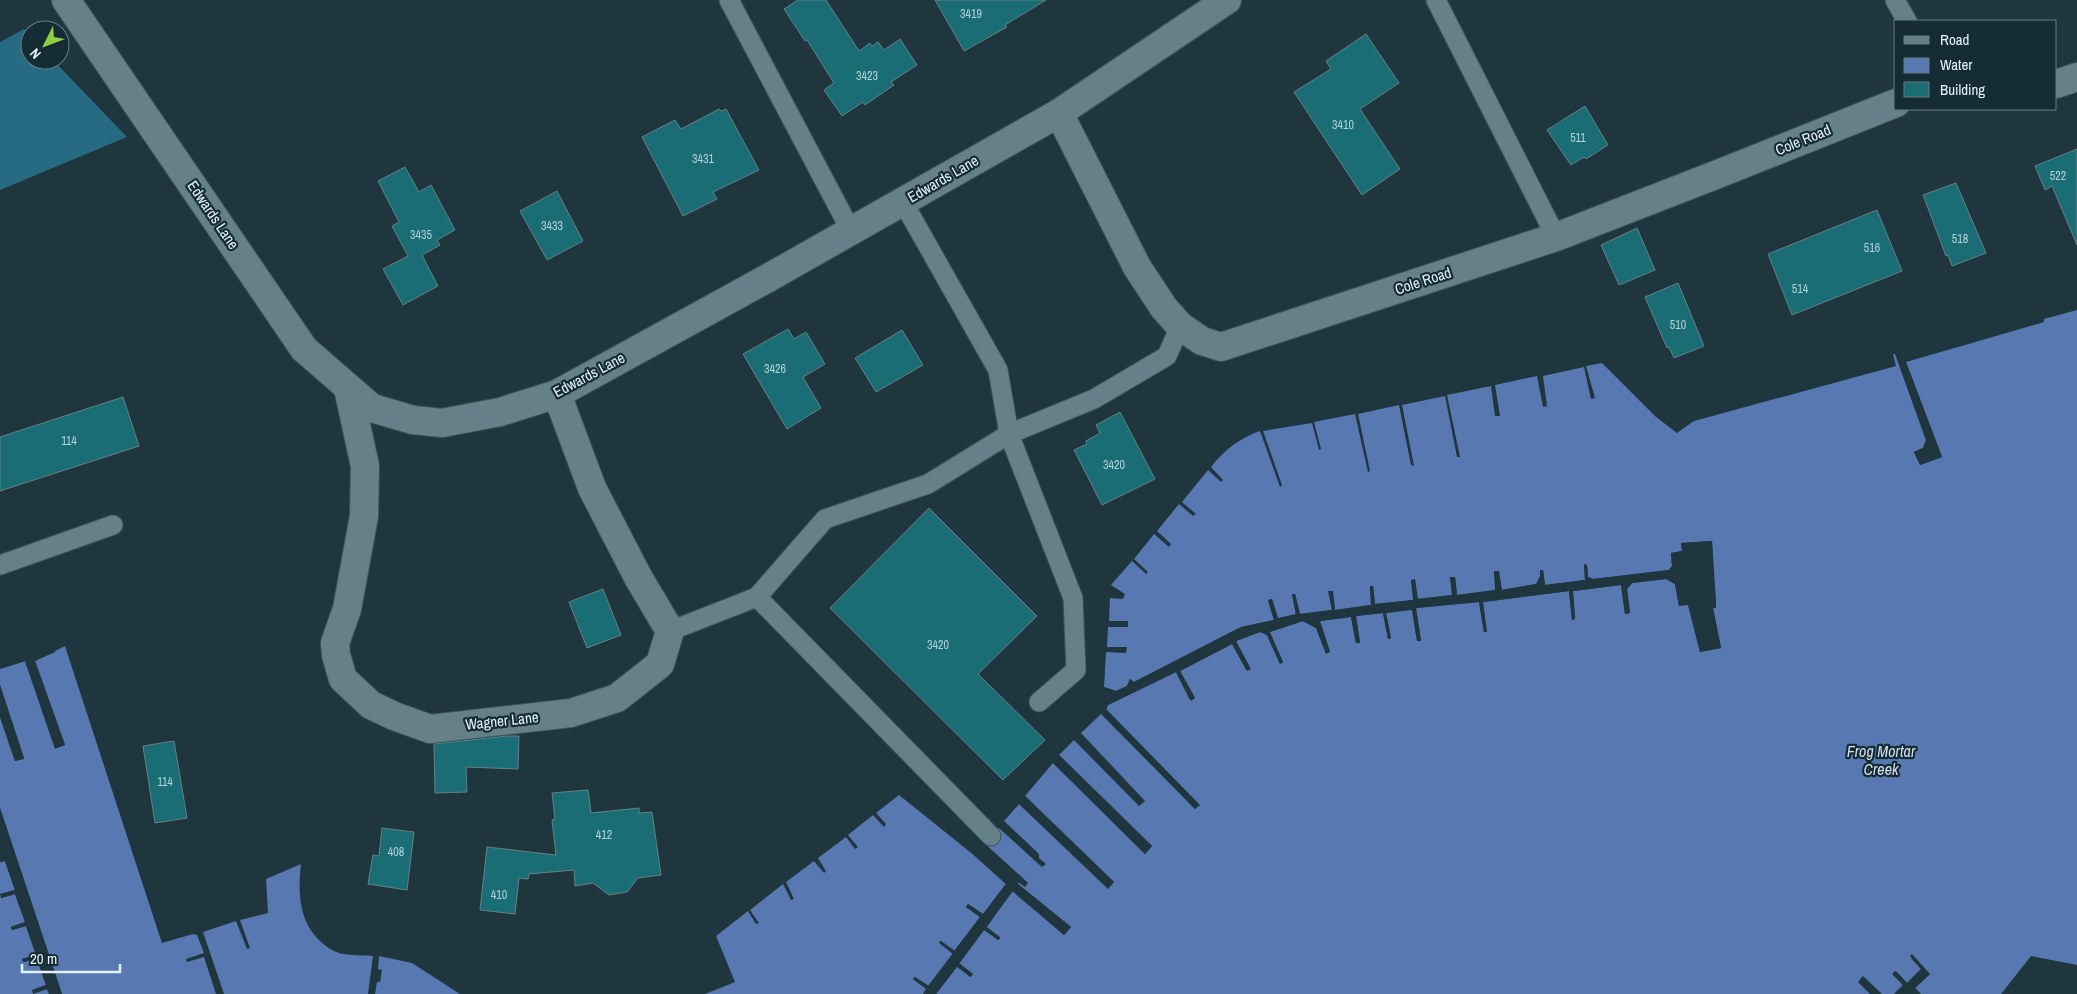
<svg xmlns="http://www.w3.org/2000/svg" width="2077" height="994" viewBox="0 0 2077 994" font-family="'Archivo Narrow',sans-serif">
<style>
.forest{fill:#266b81}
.water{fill:#5778b0}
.pier{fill:#1f363f}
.building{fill:#1b6d75;stroke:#658285}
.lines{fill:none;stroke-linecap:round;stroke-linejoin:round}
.lane-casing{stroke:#40545c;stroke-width:21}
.street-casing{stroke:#40545c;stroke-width:30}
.lane{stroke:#668089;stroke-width:19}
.street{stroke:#668089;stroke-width:28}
.labels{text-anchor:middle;stroke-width:4.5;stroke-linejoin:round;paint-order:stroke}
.number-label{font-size:12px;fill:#b2d1d7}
.street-label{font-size:15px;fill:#e4f2f8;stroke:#152c34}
.water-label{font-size:16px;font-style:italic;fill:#d5dfef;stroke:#152c34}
</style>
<rect width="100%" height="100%" fill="#1f363f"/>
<path class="forest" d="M24 29 30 36V60H53L127 137 0 190V42Z"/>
<path class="water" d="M2077 310V965L2031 956 2001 994H1921L1915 988 1930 974 1910 957 1921 969 1907 983 1896 971 1893 974 1903 985 1894 994H1882L1863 976 1858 982 1870 994H936L957 966 970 977 973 974 959 964 984 930 998 940 1000 937 986 927 1013 891 1064 935 1071 927 1018 884V882L1025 887 1028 883 985 844 999 828 1042 867 1046 864 1039 858V854L1004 821 1019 804 1108 888 1114 882 1025 796 1053 763 1145 854 1152 846 1059 755 1074 740 1139 806 1145 801 1081 733 1101 714 1195 809 1199 805 1106 709 1108 705 1176 672 1190 700 1195 698 1180 671 1232 644 1247 671 1236 641 1260 632 1267 635 1280 664 1283 662 1269 632 1303 621 1316 628 1326 653 1330 652 1320 621 1351 617 1356 643H1360L1356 616 1383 613 1388 639 1391 638 1386 613 1412 609 1417 641H1421L1416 608 1479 602 1484 632H1486L1483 602 1569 591 1572 620 1575 619 1573 591 1621 585 1625 614 1630 613 1627 589 1632 583 1666 579 1675 584 1679 606 1688 604 1700 652 1721 648 1713 608H1715L1712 541 1681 543 1682 551 1671 553 1672 566 1669 570 1593 579 1588 577 1587 565 1584 564 1585 580 1545 585 1543 570 1536 584 1501 590 1499 571H1494L1496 590 1457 595 1455 577 1450 578 1453 595 1417 599 1415 580H1411L1414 600 1375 604 1373 586H1370L1371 605 1335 610 1333 591H1329L1332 610 1300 614 1295 594H1292L1296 615 1278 619 1272 599 1268 600 1274 620 1241 627 1134 682 1130 679 1127 686 1116 691 1104 687 1106 652 1126 653 1127 647H1107L1108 627H1128V621H1109L1110 598 1123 599 1125 594 1111 585 1132 561 1146 574 1148 572 1134 559 1154 534 1169 547 1171 544 1157 531 1179 504 1193 516 1196 514 1182 502 1208 470 1221 482 1223 480 1211 467C1224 450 1240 438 1260 431L1280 487 1282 485 1263 431 1312 423 1319 450 1321 449 1314 422 1355 414 1368 472 1370 471 1358 414 1399 405 1411 465 1414 466 1402 405 1445 396 1457 457H1460L1447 395 1491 386 1495 416H1500L1495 385 1537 376 1543 407 1547 406 1543 376 1584 367 1591 399 1595 398 1586 366 1602 363 1656 417 1677 433 1694 421 1896 366 1893 354H1895L1926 440 1923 448 1914 452 1920 465 1942 457 1906 362 2044 322V319Z
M65 646 162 943 193 934 197 935 204 953 186 959 187 962 204 957 216 994H62L0 808V717L15 761 24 758 0 685V669L25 661 55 748 65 745 35 661Z
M899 795 975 856 1006 884 983 914 968 904 966 907 980 917 954 951 941 941 939 942 953 953 928 986 914 977 913 979 927 989 923 994H705L735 982 716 936 748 911 756 924 759 923 750 910 783 884 791 900 794 899 786 882 814 861 824 873 826 871 818 858 846 837 855 849 858 847 848 835 873 815 884 827 886 824 876 813Z
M5 861 15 890 1 894V898L15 894 25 922 11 927 12 930 26 926 36 955 22 959 23 962 37 959 46 985 33 990 34 993 47 989 49 994H0V862Z
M301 864C297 899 300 932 334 951 342 956 364 955 373 956L368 994H224L203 932 236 921 247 949 250 948 240 920 268 913 266 879Z
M379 956 412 963 460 994H375L377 982H380L382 970 378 969Z"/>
<path class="pier" d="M1906 362 1942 457 1920 465 1914 452 1923 448 1926 440 1899 364 1901 363 1928 439 1925 450 1917 453 1921 462 1939 456 1904 363Z
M1712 541 1716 600V608H1713L1721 648 1700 652 1688 605 1679 606 1675 584 1666 579 1632 583 1627 589 1630 613 1625 614 1621 585 1573 591 1575 619 1572 620 1569 591 1483 602 1487 632H1484L1479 602 1416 608 1421 641H1417L1412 610 1386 613 1391 638 1388 639 1383 613 1356 616 1360 643H1356L1351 617 1320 621 1330 652 1326 654 1316 628 1303 621 1270 632 1283 662 1280 664 1267 635 1260 632 1236 641 1251 669 1247 671 1232 644 1180 671 1195 698 1191 701 1176 672 1108 705 1106 709 1200 805 1195 809 1102 713 1195 806 1196 805 1104 710 1106 704 1177 670 1231 642H1234L1235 639 1260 629 1267 633 1268 629 1303 619 1318 627 1322 636 1317 621 1319 618 1621 582 1624 584V588L1631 581 1666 576 1677 582 1681 603H1690L1702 649 1718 646 1711 608 1713 605V600L1710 543 1684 546V553L1674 555 1675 566 1669 572 1594 581 1588 579 1586 583 1545 588 1543 586 1542 581 1537 587 1501 593 1499 591 1497 575 1498 590 1496 593 1299 616 1277 620 1242 630 1135 685 1131 683 1129 688 1117 693 1104 689V687L1116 691 1127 686 1130 679 1134 682 1241 627 1274 620 1268 600 1272 599 1278 618 1296 614 1292 594H1295L1300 614 1332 610 1328 591H1332L1335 610 1371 605 1370 586H1373L1375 604 1413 600 1411 580 1415 579 1418 599 1452 595 1450 577H1455L1457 595 1495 590 1494 571H1499L1502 590 1536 584 1540 578V570H1543L1545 585 1585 580 1584 564 1587 565 1588 577 1593 579 1669 570 1672 566 1671 553 1682 551 1681 543Z
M64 643 67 645 163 940 196 932 162 942 65 645 52 649Z
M54 650 55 652 35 661 65 745 55 749 25 661 0 669 27 659 57 746 62 744 32 661Z
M0 685 24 759 15 761 0 717V715L17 758 21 757 0 693Z
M1059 755 1152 846 1145 854 1053 763 1054 761 1145 850 1149 846 1058 757Z
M1025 796 1114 882 1108 889 1019 804 1020 802 1108 885 1111 882 1023 798Z
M0 808 62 994H59L0 815Z
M0 844 7 860 51 994H49L47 989 33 994 32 990 46 985 37 959 23 962 22 959 36 955 26 926 12 930 11 927 25 922 15 894 1 898 0 894 15 890 5 861 0 862V859L4 857Z
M985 844 1028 883 1025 887 1019 882 1018 884 1071 927 1064 935 1012 891 987 927 1000 938 999 940 984 930 959 963 973 974 971 977 957 967 936 994H934L1011 889H1014L1064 932 1068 928 1016 886 1017 880 1025 883 984 846Z
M976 854 1007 882 1008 885 926 994H923L926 989 913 979 915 977 929 986 953 954 939 943 941 941 955 951 980 917 966 907 968 904 983 914 1006 884 975 856Z
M1912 954 1930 974 1915 988 1921 994H1917L1912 988 1926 974 1923 970 1898 994H1894L1903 985 1892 974 1895 971 1907 983 1921 969 1910 956Z"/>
<path class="building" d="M798 0H826L859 51 870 43 872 46 878 42 884 50 900 39 917 65 891 82 894 85 865 105 863 102 842 116 824 90 834 83 807 40 805 41 784 9Z
M935 0H1046L1005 25 1007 27 964 51Z
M1366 34 1399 83 1360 109 1400 169 1362 195 1294 92 1331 69 1326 61Z
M1585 106 1608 145 1586 159 1584 157 1571 165 1547 130Z
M719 109 721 111 726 109 759 170 713 192 717 199 683 216 642 137 675 120 681 129Z
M2077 149V245L2052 186 2045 190 2035 166Z
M405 167 419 192 431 185 455 230 437 240 440 245 422 255 438 286 403 305 383 269 408 256 392 226 399 222 378 181Z
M1956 183 1986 253 1952 266 1948 255 1946 256 1923 195Z
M557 191 583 241 547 260 520 211Z
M1877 210 1902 271 1792 315 1768 254Z
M1637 228 1655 270 1619 285 1601 245Z
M1678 283 1704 346 1674 358 1669 347 1667 348 1645 297Z
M788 329 794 339 806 332 825 364 803 377 821 408 787 429 743 354Z
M902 330 923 365 876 392 855 358Z
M123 397 139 446 0 491V437Z
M1120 412 1155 479 1102 505 1074 450 1087 444 1086 441 1100 433 1096 425Z
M929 508 1037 616 978 674 1045 740 1003 780 830 608Z
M603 589 621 635 587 648 569 602Z
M506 736H519L518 769 466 767 467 792 435 793 434 744Z
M174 741 187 818 155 823 143 746Z
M588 790 591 813 639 808V813L652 812 661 875 638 878 627 892 609 895 593 883 575 886 574 870 529 874 528 879 519 878 515 914 480 910 487 847 556 855 552 820 555 819 552 793Z
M382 828 414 832 407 890 368 884 373 855 379 856Z"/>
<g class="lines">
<g class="lane-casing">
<path id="lane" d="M729 0 851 231
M1436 0 1556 237
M1895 0 1907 21
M903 202 998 370 1009 434 1073 598 1076 670 1039 702
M0 565 113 525
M757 597 991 836
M670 631 757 597 825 519 928 484 1009 434 1094 399 1167 356 1180 326"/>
</g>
<g class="street-casing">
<path id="street" d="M66 0 304 349 372 408 413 420 442 423 500 412 557 394 768 278 1059 113 1227 0
M2056 84 2077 77
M1059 113 1137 267 1164 308 1180 326 1202 341 1221 347 1556 237 1718 174 1896 103
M348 388 365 466 364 516 347 609 335 643 336 655 343 679 371 705 394 716 430 729 571 713 617 698 660 664 670 631 638 577 592 488 557 394"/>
</g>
<use href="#lane" class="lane"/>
<use href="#street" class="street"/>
</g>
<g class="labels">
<g class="number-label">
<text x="971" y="18">3419</text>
<text x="867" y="80">3423</text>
<text x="1343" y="129">3410</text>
<text x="1578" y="142">511</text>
<text x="703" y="163">3431</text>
<text x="2058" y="180">522</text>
<text x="552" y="230">3433</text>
<text x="421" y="239">3435</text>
<text x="1960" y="243">518</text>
<text x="1872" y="252">516</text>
<text x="1800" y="293">514</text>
<text x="1678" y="329">510</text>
<text x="775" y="373">3426</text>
<text x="69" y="445">114</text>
<text x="1114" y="469">3420</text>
<text x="938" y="649">3420</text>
<text x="165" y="786">114</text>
<text x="604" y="839">412</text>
<text x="396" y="856">408</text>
<text x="499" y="899">410</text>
</g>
<g class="street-label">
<text transform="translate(1803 140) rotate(-22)" y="5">Cole Road</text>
<text transform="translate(943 179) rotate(-30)" y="5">Edwards Lane</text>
<text transform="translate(213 215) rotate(56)" y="5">Edwards Lane</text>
<text transform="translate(1423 281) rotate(-18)" y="5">Cole Road</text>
<text transform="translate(589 375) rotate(-28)" y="5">Edwards Lane</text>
<text transform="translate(502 721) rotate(-6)" y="5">Wagner Lane</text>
</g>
<g class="water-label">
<text x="1881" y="757">Frog Mortar<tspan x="1881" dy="18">Creek</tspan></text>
</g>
</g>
<rect x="1894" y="20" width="162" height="90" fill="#152c34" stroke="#687b82"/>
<rect x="1904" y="36" width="25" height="8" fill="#668089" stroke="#687b82"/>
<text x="1940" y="45" font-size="15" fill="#e4f2f8">Road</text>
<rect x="1904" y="58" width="25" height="15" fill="#5778b0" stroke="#687b82"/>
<text x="1940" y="70" font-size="15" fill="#e4f2f8">Water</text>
<rect x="1904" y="82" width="25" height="15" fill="#1b6d75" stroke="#687b82"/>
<text x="1940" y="95" font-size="15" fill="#e4f2f8">Building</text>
<g transform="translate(45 45) rotate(228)"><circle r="24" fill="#152c34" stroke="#687b82"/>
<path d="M0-4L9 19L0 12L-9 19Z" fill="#8fcd42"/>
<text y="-8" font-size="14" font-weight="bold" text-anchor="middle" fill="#e4f2f8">N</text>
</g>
<path d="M22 964v8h98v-8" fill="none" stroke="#e4f2f8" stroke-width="2.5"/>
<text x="30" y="964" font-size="15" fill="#e4f2f8" stroke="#152c34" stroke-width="4" paint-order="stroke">20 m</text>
</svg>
